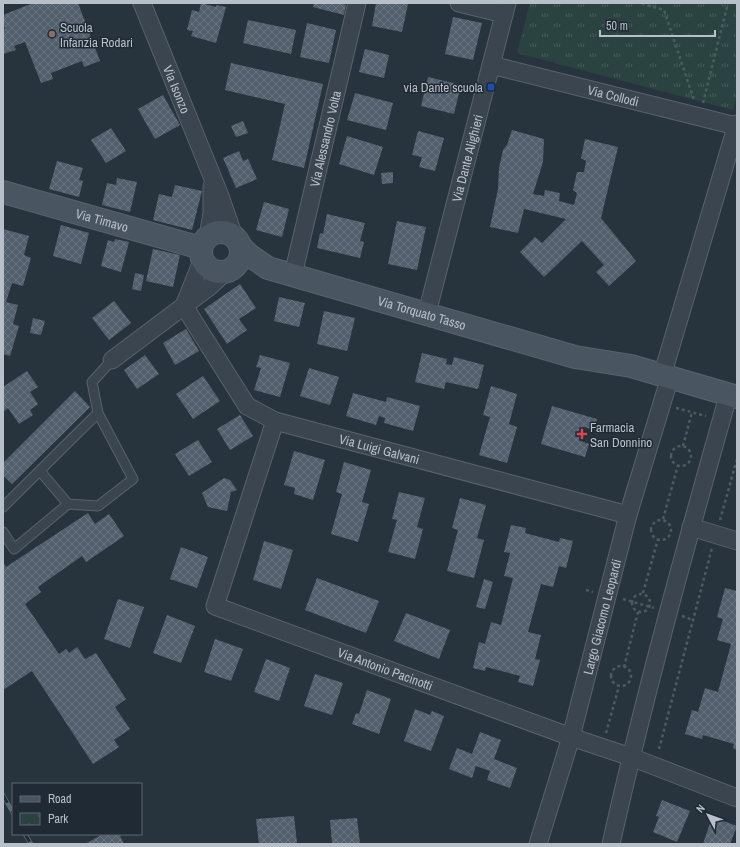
<svg xmlns="http://www.w3.org/2000/svg" width="740" height="847" viewBox="0 0 740 847" font-family="'Archivo Narrow',sans-serif">
<style>
.park{fill:url(#park-tufts)}
.building{fill:url(#building-cross-hatch)}
.lines{fill:none;stroke-linecap:round;stroke-linejoin:round}
.lane-casing{stroke:#58636c;stroke-width:11}
.street-casing{stroke:#58636c;stroke-width:19}
.secondary-casing{stroke:#58636c;stroke-width:24}
.path{stroke:#495d5e;stroke-width:2.5;stroke-dasharray:3 3;stroke-linecap:butt}
.lane{stroke:#3a454f;stroke-width:9}
.street{stroke:#3a454f;stroke-width:17}
.secondary{stroke:#495561;stroke-width:22}
.rail-casing{stroke:#5d6a75;stroke-width:4.5}
.rail{stroke:#1f2a34;stroke-width:3;stroke-dasharray:9;stroke-linecap:butt}
.education-dot{fill:#8d6e63;stroke:#1f2a34;stroke-width:1.5}
.transit-dot{fill:#1a4fb4;stroke:#1f2a34;stroke-width:1.5}
.health-dot{fill:#e0444e;stroke:#1f2a34;stroke-width:1.5}
.labels{text-anchor:middle;stroke-width:3;stroke-linejoin:round;paint-order:stroke}
.poi-label{font-size:13px;fill:#b7c0c9;stroke:#1f2a34;text-anchor:start}
.street-label{font-size:13px;fill:#b7c0c9;stroke:#1f2a34}
</style>
<defs>
<pattern id="park-tufts" width="24" height="20" patternUnits="userSpaceOnUse"><rect width="24" height="20" fill="#2a4240"/><path d="M3 7l-1-3M5 7V3M7 7l1-3M15 17l-1-3M17 17v-4M19 17l1-3" fill="none" stroke="#475c5a"/></pattern>
<pattern id="building-cross-hatch" width="8" height="8" patternUnits="userSpaceOnUse"><rect width="8" height="8" fill="#525f6c"/><path d="M0 0l8 8M0 8l8-8" fill="none" stroke="#697480"/></pattern>
</defs>
<rect width="100%" height="100%" fill="#27343e"/>
<path class="park" d="M530 3H737V94L733 110 517 53Z"/>
<path class="building" d="M33 3H78L100 61 84 67 82 61 51 73 53 79 41 83 25 42 14 46 16 50 3 54V29H5L3 22V15Z
M201 3 216 7V5L226 7 216 43 191 36 193 31 187 30 192 10 199 12Z
M314 3H342L346 5 344 15 313 7Z
M376 3H402L408 4 402 32 372 26Z
M453 17 482 23 473 60 445 54Z
M248 20 296 30 291 54 243 43Z
M307 23 336 30 329 63 300 57Z
M365 49 389 55 384 78 359 72Z
M231 63 323 84 304 168 272 160 285 104 225 90Z
M428 77 461 85 454 114 421 106Z
M355 93 393 103 386 130 347 120Z
M163 95 180 125 155 139 138 109Z
M243 121 248 133 236 137 231 126Z
M111 128 126 151 106 163 91 140Z
M512 130 544 139 543 162 533 194 544 196 545 190 560 193 559 201 574 205 577 193 573 190 577 172H584L586 161 581 158 585 139 618 147 601 218 636 261 609 286 596 272 604 265 582 241 544 277 520 252 535 237 542 243 566 219 524 209 518 233 490 227 498 189 499 168 503 150 507 145Z
M418 131 444 138 435 171 419 167 422 157 412 155Z
M347 136 383 147 374 175 339 164Z
M239 151 243 161 248 159 257 179 236 188 223 158Z
M57 161 83 168 79 180 83 181 79 197 49 189Z
M393 172V183L382 184 381 173Z
M117 178 137 182 130 212 102 205 107 183 116 185Z
M175 185 202 191 192 230 153 220 159 194 172 197Z
M264 202 289 209 282 237 256 230Z
M327 214 365 223 360 241 364 242 360 258 317 248 320 233 323 234Z
M397 221 426 227 417 270 388 264Z
M61 225 89 233 81 264 53 256Z
M3 229 29 236 24 255 31 258 23 286 12 283 6 302 18 305 13 324 19 326 10 356 3 354Z
M115 239 129 242 121 272 101 266 108 240 114 242Z
M153 249 180 255 173 287 146 281Z
M135 273 144 275 141 291 132 289Z
M240 284 256 308 239 319 247 330 227 344 204 309Z
M279 297 305 303 299 327 274 321Z
M114 301 131 323 109 340 92 318Z
M324 311 355 318 347 351 317 344Z
M33 318 45 321 41 335 30 333Z
M186 329 199 351 175 365 163 343Z
M422 353 447 359 446 364 452 365 454 357 484 365 478 389 446 382 444 389 415 382Z
M145 355 159 374 137 389 124 370Z
M260 355 290 363 280 397 254 390 261 368 256 367Z
M309 368 339 377 330 405 300 396Z
M27 371 38 387 30 392 38 404 30 410 33 415 19 424 8 408 3 412V387Z
M203 376 220 401 193 419 176 394Z
M491 386 517 394 509 424 517 427 507 463 479 455 490 417 483 415Z
M75 391 90 407 12 484 3 475V463Z
M353 393 386 402 387 397 420 406 413 431 384 423 385 418 379 416 376 425 346 416Z
M552 406 597 419 594 430 585 427 581 441 589 444 585 457 541 444Z
M240 415 253 436 230 450 217 429Z
M198 440 212 462 189 476 175 454Z
M294 451 325 460 313 500 294 494 295 488 284 485Z
M344 462 371 470 362 502 369 504 358 542 331 534 342 494 336 492Z
M224 478 230 480 237 490 231 492 227 511 208 507 202 493Z
M399 492 425 498 417 527 423 529 415 559 388 552 397 520 392 519Z
M460 498 486 505 477 538 484 540 474 578 447 571 458 530 452 528Z
M88 513 95 524 109 514 124 536 86 562 82 556 38 587 41 592 25 604 59 654 66 649 69 653 77 647 85 659 96 653 126 699 115 707 130 729 114 740 119 747 93 764 32 671 3 690V562L6 567Z
M511 525 526 528 525 533 559 542 560 538 573 541 566 568 559 566 553 587 541 584 528 632 541 635 535 659 540 660 533 686 518 682 520 676 486 667 485 671 473 668 479 642 485 644 491 622 501 625 513 578 504 576 510 553 504 552Z
M264 541 293 550 281 589 253 580Z
M181 547 208 557 197 588 170 579Z
M317 578 379 601 366 633 305 610Z
M484 579 493 582 485 609 476 607Z
M725 588 737 591V750L733 748 734 744 703 735 702 739 685 734 692 710 698 712 705 688 718 692 731 644 717 640 723 619 717 617Z
M118 599 144 607 130 648 104 639Z
M406 613 450 630 439 659 394 641Z
M167 615 195 626 181 663 153 653Z
M215 639 243 649 231 681 204 672Z
M266 659 290 668 279 701 254 692Z
M315 674 343 683 332 715 304 706Z
M367 690 391 699 379 734 352 724 356 713 359 714Z
M415 709 430 715 432 711 444 716 431 751 404 741Z
M480 732 501 740 494 759 517 768 510 788 487 780 490 771 476 766 472 778 449 769 457 748 472 754Z
M662 800 690 811 677 842 653 832 659 817 656 816Z
M294 816 297 843 259 844 256 819Z
M712 817 737 826 730 844H703Z
M357 818 360 844H332L330 820Z
M103 834H124L120 836 124 844H85Z"/>
<g class="lines">
<g class="lane-casing">
<path id="lane" d="M40 471 68 504
M3 507 98 413
M3 532 14 549 68 504 98 506 133 479 98 413 92 382 112 360"/>
</g>
<g class="street-casing">
<g id="street">
<path id="s1" d="M142 3 220 196 234 237"/>
<path d="M459 3 504 14"/>
<path id="s2" d="M491 65 736 126"/>
<path d="M208 237 212 213V186"/>
<path id="s3" d="M293 275 357 3"/>
<path id="s4" d="M184 306 247 406 275 421 628 515"/>
<path d="M184 306 202 261"/>
<path id="s5" d="M427 313 507 3"/>
<path d="M112 360 209 287 224 273"/>
<path d="M662 376 737 124"/>
<path id="s6" d="M275 421 215 606 571 737 631 757 737 798"/>
<path d="M691 527 737 541"/>
<path id="s7" d="M538 844 571 737 628 515 666 390"/>
<path d="M611 844C644 697 684 552 725 407"/>
</g>
</g>
<g class="secondary-casing">
<g id="secondary">
<path id="s8" d="M3 192 201 248"/>
<circle cx="221" cy="252" r="20"/>
<path id="s9" d="M240 246 249 255 268 268 575 357 631 366 737 397"/>
</g>
</g>
<path class="path" d="M644 3 643 4 664 10 694 100
M703 103 728 3
M676 408 706 416
M683 446 692 412
M671 456a10 10 0 1 1 20 0a10 10 0 1 1-20 0Z
M663 519 678 465
M651 530a10 10 0 1 1 20 0a10 10 0 1 1-20 0Z
M720 520 737 459
M586 590 593 592
M643 593 658 539
M632 603a9 9 0 1 1 18 0a9 9 0 1 1-18 0Z
M623 599 654 608
M682 616 693 620
M611 676a10 10 0 1 1 20 0a10 10 0 1 1-20 0Z
M624 667 638 612
M606 733 619 686
M659 749 712 548"/>
<use href="#lane" class="lane"/>
<use href="#street" class="street"/>
<use href="#secondary" class="secondary"/>
<g class="rail-casing">
<path id="rail" d="M3 795 13 813
M25 834 31 844"/>
</g>
<use href="#rail" class="rail"/>
</g>
<circle class="education-dot" cx="52" cy="34" r="4"/>
<rect class="transit-dot" x="487" y="83" width="8" height="8" rx="2"/>
<path class="health-dot" d="M580 428h4v4h4v4h-4v4h-4v-4h-4v-4h4z"/>
<g class="labels">
<g class="poi-label">
<text x="60" y="32">Scuola<tspan x="60" dy="15">Infanzia Rodari</tspan></text>
<text x="483" y="92" text-anchor="end">via Dante scuola</text>
<text x="590" y="432">Farmacia<tspan x="590" dy="15">San Donnino</tspan></text>
</g>
<g class="street-label">
<text dy="5" stroke="none"><textPath href="#s1" startOffset="93">Via Isonzo</textPath></text>
<text dy="5" stroke="none"><textPath href="#s2" startOffset="126">Via Collodi</textPath></text>
<text dy="5" stroke="none"><textPath href="#s3" startOffset="140">Via Alessandro Volta</textPath></text>
<text dy="5" stroke="none"><textPath href="#s5" startOffset="160">Via Dante Alighieri</textPath></text>
<text dy="5" stroke="none"><textPath href="#s8" startOffset="103">Via Timavo</textPath></text>
<text dy="5" stroke="none"><textPath href="#s9" startOffset="196">Via Torquato Tasso</textPath></text>
<text dy="5" stroke="none"><textPath href="#s4" startOffset="258">Via Luigi Galvani</textPath></text>
<text dy="5" stroke="none"><textPath href="#s7" startOffset="236">Largo Giacomo Leopardi</textPath></text>
<text dy="5" stroke="none"><textPath href="#s6" startOffset="376">Via Antonio Pacinotti</textPath></text>
</g>
</g>
<rect width="740" height="847" fill="none" stroke="#b7c0c9" stroke-width="8"/>
<rect x="12" y="783" width="130" height="52" fill="#1f2a34" stroke="#5c6670"/>
<rect x="20" y="796" width="20" height="6" fill="#495561" stroke="#5c6670"/>
<text x="48" y="803" font-size="12" fill="#b7c0c9">Road</text>
<rect x="20" y="813" width="20" height="12" fill="url(#park-tufts)" stroke="#5c6670"/>
<text x="48" y="823" font-size="12" fill="#b7c0c9">Park</text>
<g transform="translate(708 815) rotate(311)" stroke="#1f2a34" stroke-width="3" paint-order="stroke">
<path d="M0-3L7 15L0 10L-7 15Z" fill="#b7c0c9"/>
<text y="-6" font-size="11" font-weight="bold" text-anchor="middle" fill="#b7c0c9">N</text>
</g>
<path d="M600 30v6h115v-6" fill="none" stroke="#b7c0c9" stroke-width="2"/>
<text x="606" y="30" font-size="12" fill="#b7c0c9" stroke="#1f2a34" stroke-width="3" paint-order="stroke">50 m</text>
</svg>
